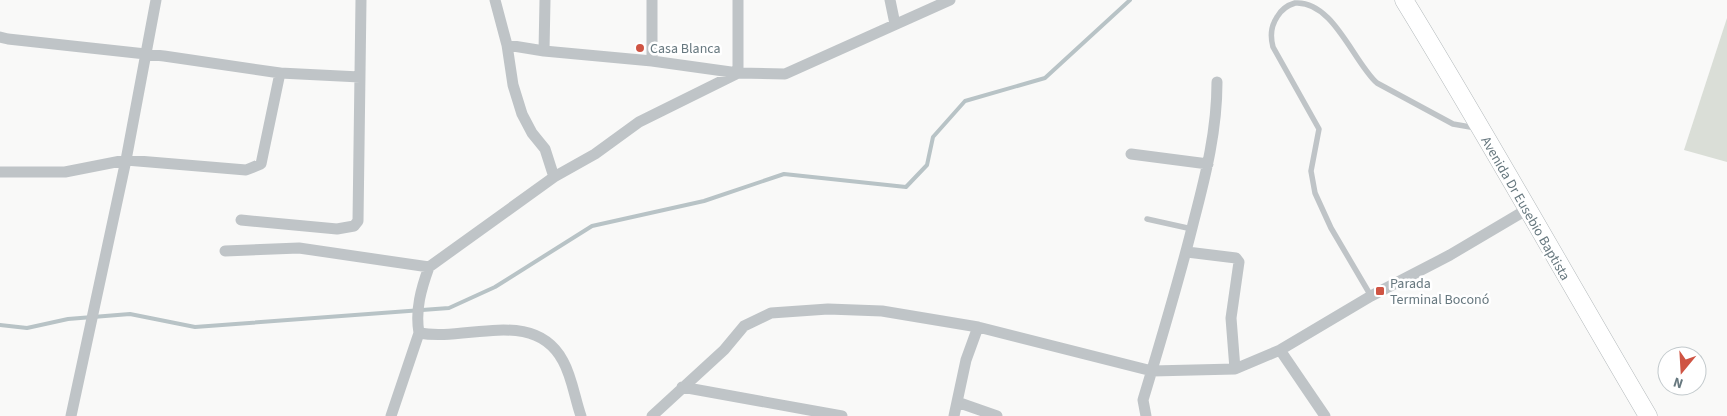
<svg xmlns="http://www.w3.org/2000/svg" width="1727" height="416" viewBox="0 0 1727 416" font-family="'Source Sans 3',sans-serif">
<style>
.park{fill:#daded7}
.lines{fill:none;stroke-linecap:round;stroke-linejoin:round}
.stream{stroke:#b8c3c6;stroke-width:4}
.primary-casing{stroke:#b3b9bb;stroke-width:19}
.service{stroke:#bfc4c7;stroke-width:5.5}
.minor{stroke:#bfc4c7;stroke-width:11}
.primary{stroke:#fff;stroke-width:18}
.poi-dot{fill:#cf5443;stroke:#fff;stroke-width:2}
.labels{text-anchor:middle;stroke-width:5;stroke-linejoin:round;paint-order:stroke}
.poi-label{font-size:14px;fill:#67787f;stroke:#fff;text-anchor:start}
.street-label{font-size:14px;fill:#67787f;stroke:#fff}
</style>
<rect width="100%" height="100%" fill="#f9f9f8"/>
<path class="park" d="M1727 18V162L1684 150Z"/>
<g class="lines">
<path class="stream" d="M0 325 27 328 68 319 130 314 195 327 449 308 495 287 592 226 704 201 784 174 906 187 927 165 933 137 965 101 1045 78 1130 0"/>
<g class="primary-casing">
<path id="primary" d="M1404 0C1488 137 1566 277 1648 416"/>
</g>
<path class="service" d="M1147 219 1192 229
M1371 296 1331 228 1315 193 1311 171 1319 129 1273 47C1270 36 1271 26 1277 17 1281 10 1288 5 1295 3 1333 0 1354 63 1377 83L1453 124 1476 128"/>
<path class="minor" d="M495 0 507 45 513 85 522 114 532 133 545 149 554 177
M652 0V61
M890 0 895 24
M0 37 8 39 164 56 280 73 360 77
M507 45 544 51 652 61 738 73V0
M544 51 545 0
M1131 154 1208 164
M0 172H65L126 160 246 170 261 164 280 73
M241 220 337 229 354 226 358 221 361 0
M225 251 299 248 429 267
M1187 252 1236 258 1239 262 1231 318 1235 369
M419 333C467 342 534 307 563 361 572 377 575 399 581 416
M1280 350 1325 416
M682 387 842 416
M957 402 997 416
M71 416 126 160 156 0
M391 416 419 333C415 310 421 289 429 267L554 177 595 154 639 122 738 73 785 74 950 0
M652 416 724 350 744 326 771 313 828 309 882 311 978 327 1152 371 1235 369 1280 350 1371 296 1450 255 1526 210
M954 416 966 360 978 327
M1146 416 1143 400C1161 340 1179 281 1194 220 1206 174 1217 130 1217 82"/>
<use href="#primary" class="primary"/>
</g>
<g class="poi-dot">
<circle cx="640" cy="48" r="5"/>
<rect x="1375" y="286" width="10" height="10" rx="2.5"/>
</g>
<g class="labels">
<g class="poi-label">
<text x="650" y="53">Casa Blanca</text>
<text x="1390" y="288">Parada<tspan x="1390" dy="16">Terminal Boconó</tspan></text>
</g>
<g class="street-label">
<text transform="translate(1526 208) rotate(60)" y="5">Avenida Dr Eusebio Baptista</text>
</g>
</g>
<g transform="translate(1682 371) rotate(198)"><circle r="24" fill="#ffffff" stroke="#c2c9cc"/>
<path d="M0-4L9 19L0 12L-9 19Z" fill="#cf5443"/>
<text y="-8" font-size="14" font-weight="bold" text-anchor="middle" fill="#67787f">N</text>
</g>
</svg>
